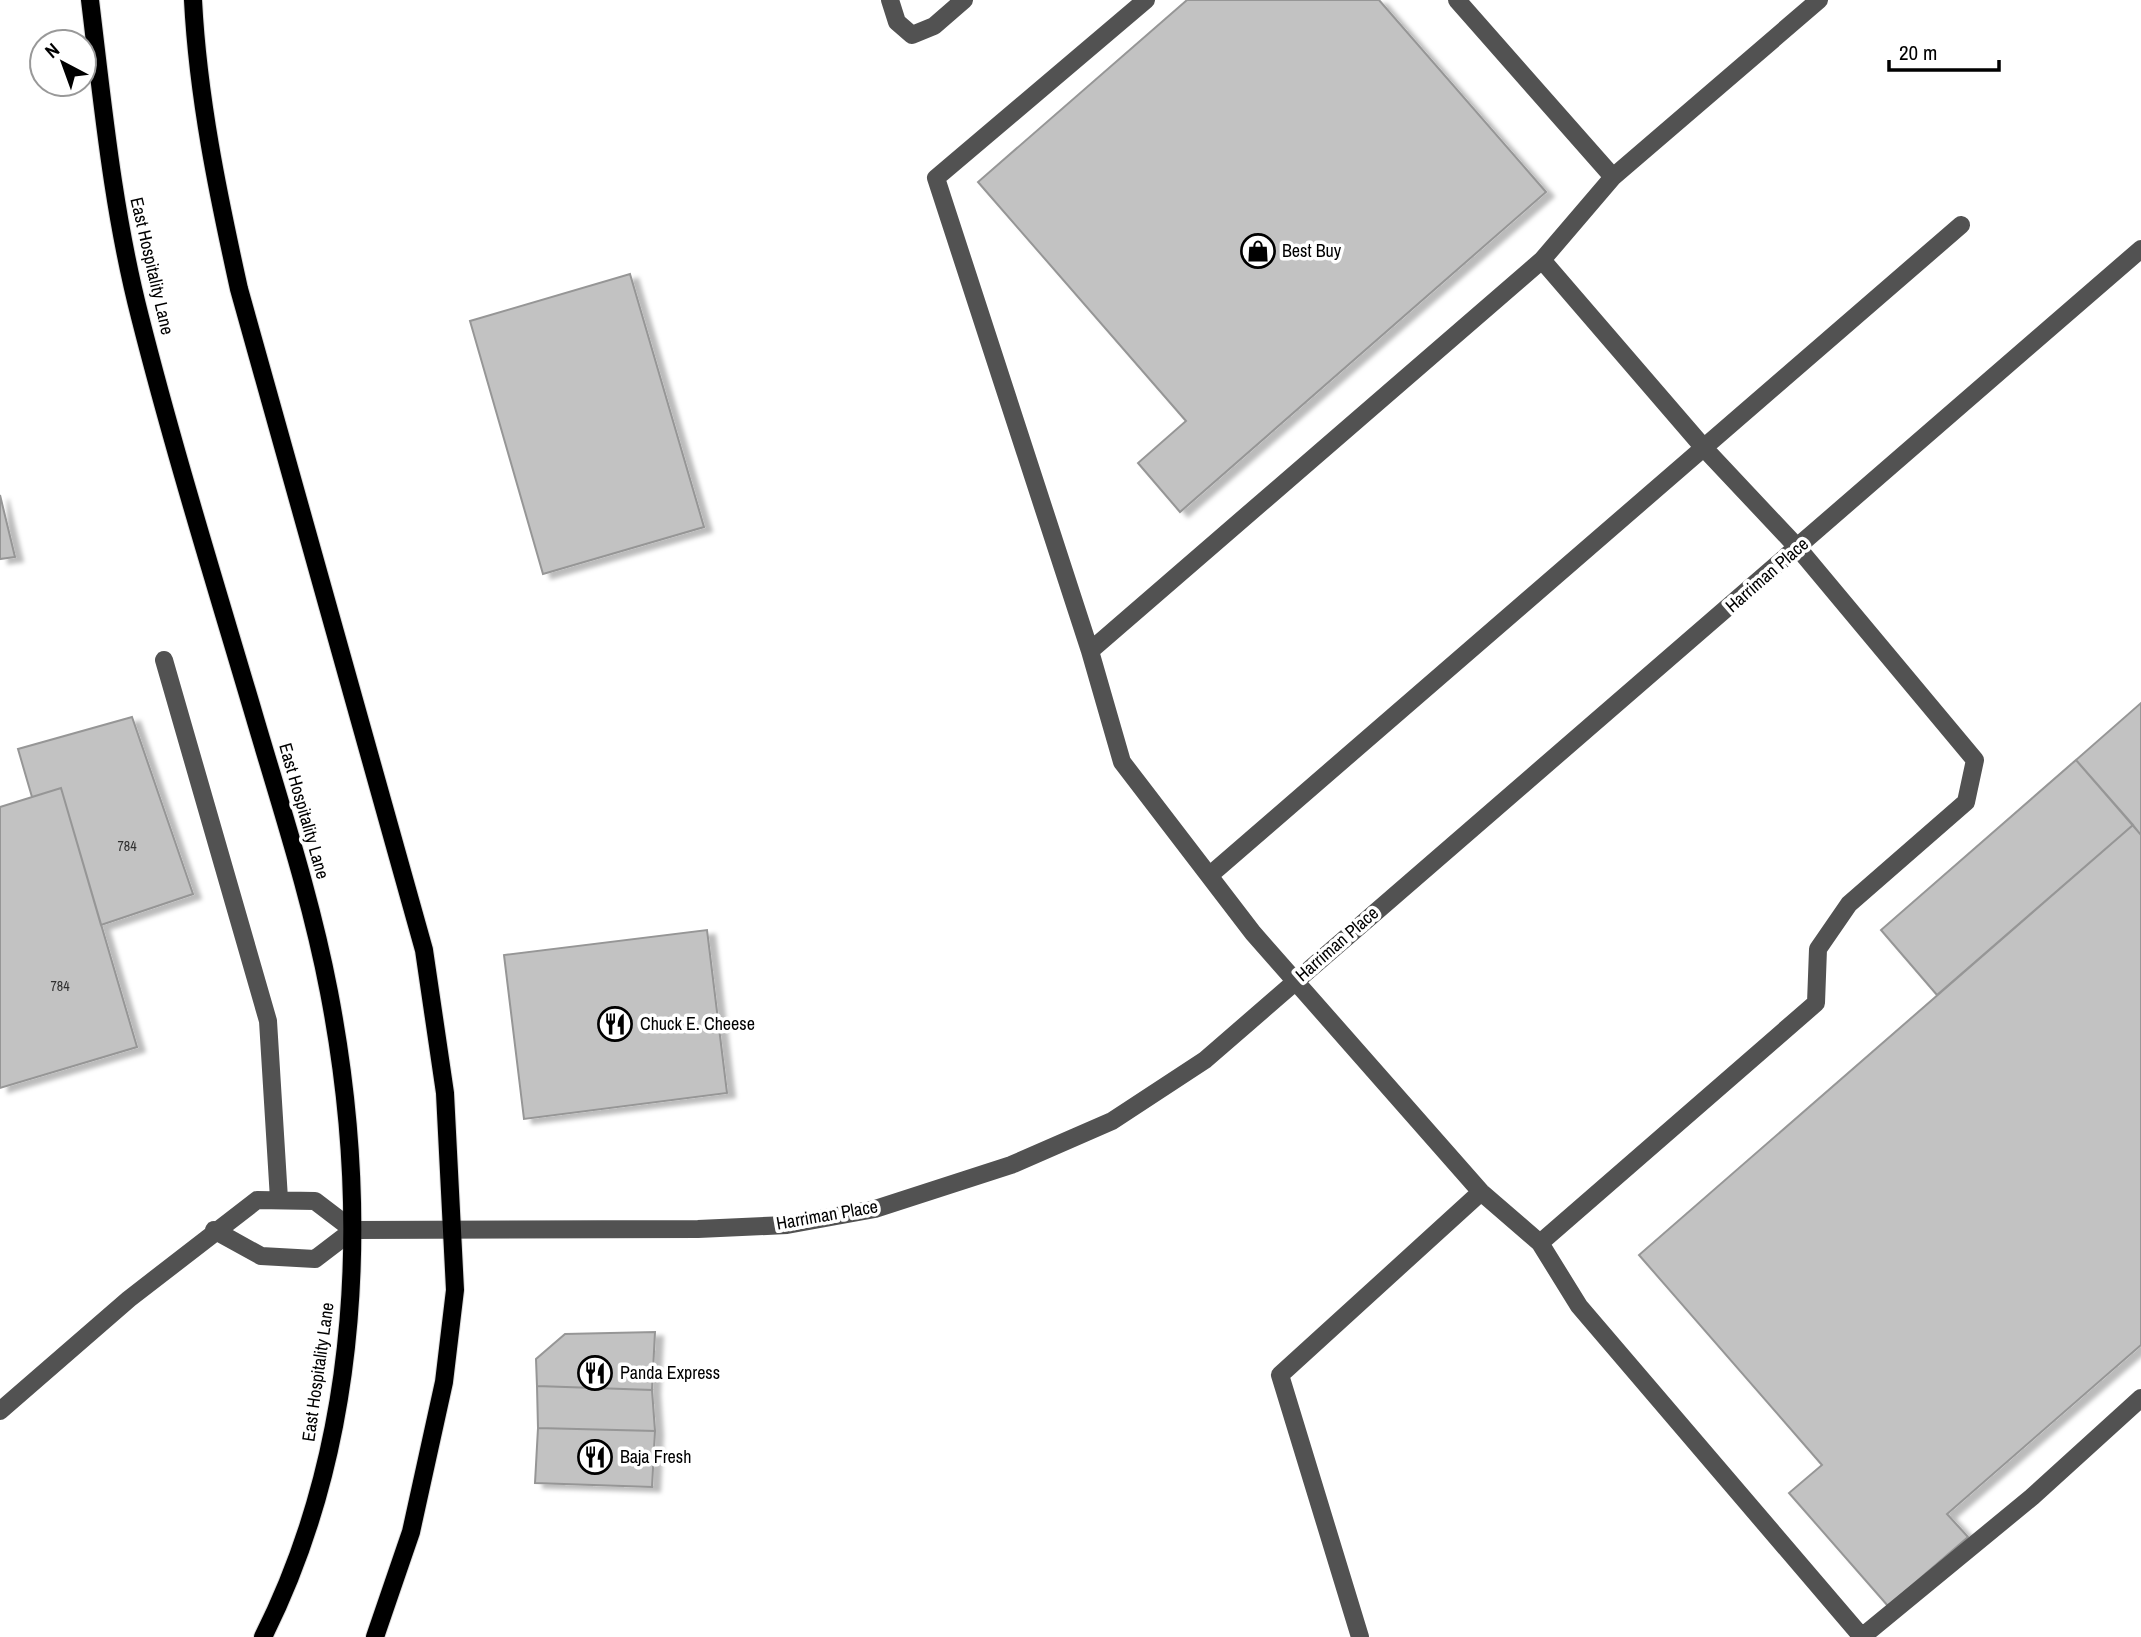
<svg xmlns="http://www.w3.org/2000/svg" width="2141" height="1637" viewBox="0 0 2141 1637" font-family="'Archivo Narrow',sans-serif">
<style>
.building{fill:#c2c2c2;stroke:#969696;stroke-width:2;filter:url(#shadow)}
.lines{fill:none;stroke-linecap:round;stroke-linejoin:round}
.major-casing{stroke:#dbdbdb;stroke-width:20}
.minor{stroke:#525252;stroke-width:18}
.major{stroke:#000;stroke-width:18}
.labels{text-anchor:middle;stroke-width:7;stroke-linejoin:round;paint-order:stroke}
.number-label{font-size:14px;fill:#303030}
.poi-label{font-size:18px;fill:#000;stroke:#fff;text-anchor:start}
.street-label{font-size:18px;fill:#000;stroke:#fff}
</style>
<defs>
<filter id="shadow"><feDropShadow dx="8" dy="4.5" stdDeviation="2" flood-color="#0004"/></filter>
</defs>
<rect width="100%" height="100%" fill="#fff"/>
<path class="building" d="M1187 0H1379L1546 192 1180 512 1138 463 1186 421 978 182Z
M630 274 704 527 543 574 470 321Z
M0 495 15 557 0 559Z
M2141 703V835L2076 760Z
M132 717 193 894 101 925 61 788 32 797 18 749Z
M2076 760 2133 825 1937 995 1881 930Z
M61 788 137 1047 0 1088V807Z
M2133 825 2141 835V1345L1947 1514 1968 1537 1888 1606 1789 1493 1822 1465 1639 1255Z
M707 930 727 1093 524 1119 504 955Z
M655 1332 652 1390 537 1386 536 1359 565 1334Z
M537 1386 652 1390 655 1431 538 1428Z
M538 1428 655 1431 652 1487 535 1483Z"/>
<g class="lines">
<g class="major-casing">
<path id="major" d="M90 0C103 107 113 212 140 317 174 451 215 583 254 715 281 807 311 898 329 992 370 1206 362 1440 263 1637
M193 0C198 98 218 194 239 289L424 950 445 1093 455 1290 444 1382 411 1532 375 1637"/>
</g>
<path class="minor" d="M890 0 897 22 912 35 934 26 964 0
M1457 0 1613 177
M1542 260 1704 448 1798 548 1975 760 1966 802 1849 904 1818 949 1816 1003 1540 1243 1481 1192 1253 933 1122 762 1090 651Z
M1542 260 1613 177 1819 0
M1090 651 936 178 1146 0
M164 660 268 1021 279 1199
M1210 875 1961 225
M214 1230 261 1256 315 1259 353 1230
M353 1230 698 1229 787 1225 875 1209 1011 1165 1112 1121 1205 1060 2141 249
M1540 1243 1579 1306 1862 1637
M0 1411 129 1299 257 1200 315 1201 353 1230
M1863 1636 2032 1497 2141 1398
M1360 1637 1280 1375 1481 1192"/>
<use href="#major" class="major"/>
</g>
<defs>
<g id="shop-ring" transform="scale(1.75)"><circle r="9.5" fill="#fff" stroke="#000" stroke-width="1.5"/><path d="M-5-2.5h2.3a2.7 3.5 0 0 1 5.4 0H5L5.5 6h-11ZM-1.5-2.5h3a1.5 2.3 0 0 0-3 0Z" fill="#000"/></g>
<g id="restaurant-ring" transform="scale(1.75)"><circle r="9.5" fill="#fff" stroke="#000" stroke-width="1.5"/><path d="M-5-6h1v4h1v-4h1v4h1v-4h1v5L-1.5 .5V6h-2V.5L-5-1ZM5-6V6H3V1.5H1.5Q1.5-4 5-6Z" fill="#000"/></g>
</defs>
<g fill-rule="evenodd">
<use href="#shop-ring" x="1258" y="251"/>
<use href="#restaurant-ring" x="615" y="1024"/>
<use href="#restaurant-ring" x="595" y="1373"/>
<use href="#restaurant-ring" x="595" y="1457"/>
</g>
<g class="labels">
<g class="number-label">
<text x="127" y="851">784</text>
<text x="60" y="991">784</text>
</g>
<g class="poi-label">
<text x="1282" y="257">Best Buy</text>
<text x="640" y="1030">Chuck E. Cheese</text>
<text x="620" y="1379">Panda Express</text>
<text x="620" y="1463">Baja Fresh</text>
</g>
<g class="street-label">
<text transform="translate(152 266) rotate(77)" y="6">East Hospitality Lane</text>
<text transform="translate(1767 575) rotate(-41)" y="6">Harriman Place</text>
<text transform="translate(304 811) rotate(74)" y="6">East Hospitality Lane</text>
<text transform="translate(1337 944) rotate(-41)" y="6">Harriman Place</text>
<text transform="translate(827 1215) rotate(-10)" y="6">Harriman Place</text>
<text transform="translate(318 1372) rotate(-82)" y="6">East Hospitality Lane</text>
</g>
</g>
<g transform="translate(63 63) rotate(319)"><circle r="33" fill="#ffffff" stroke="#999999" stroke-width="2"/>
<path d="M0-5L12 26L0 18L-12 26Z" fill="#000000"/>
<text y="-10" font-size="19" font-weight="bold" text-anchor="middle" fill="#000000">N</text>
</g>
<path d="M1889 60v10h110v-10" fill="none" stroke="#000000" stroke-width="3.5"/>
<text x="1899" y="60" font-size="21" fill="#000000" stroke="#ffffff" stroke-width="5" paint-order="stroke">20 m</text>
</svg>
